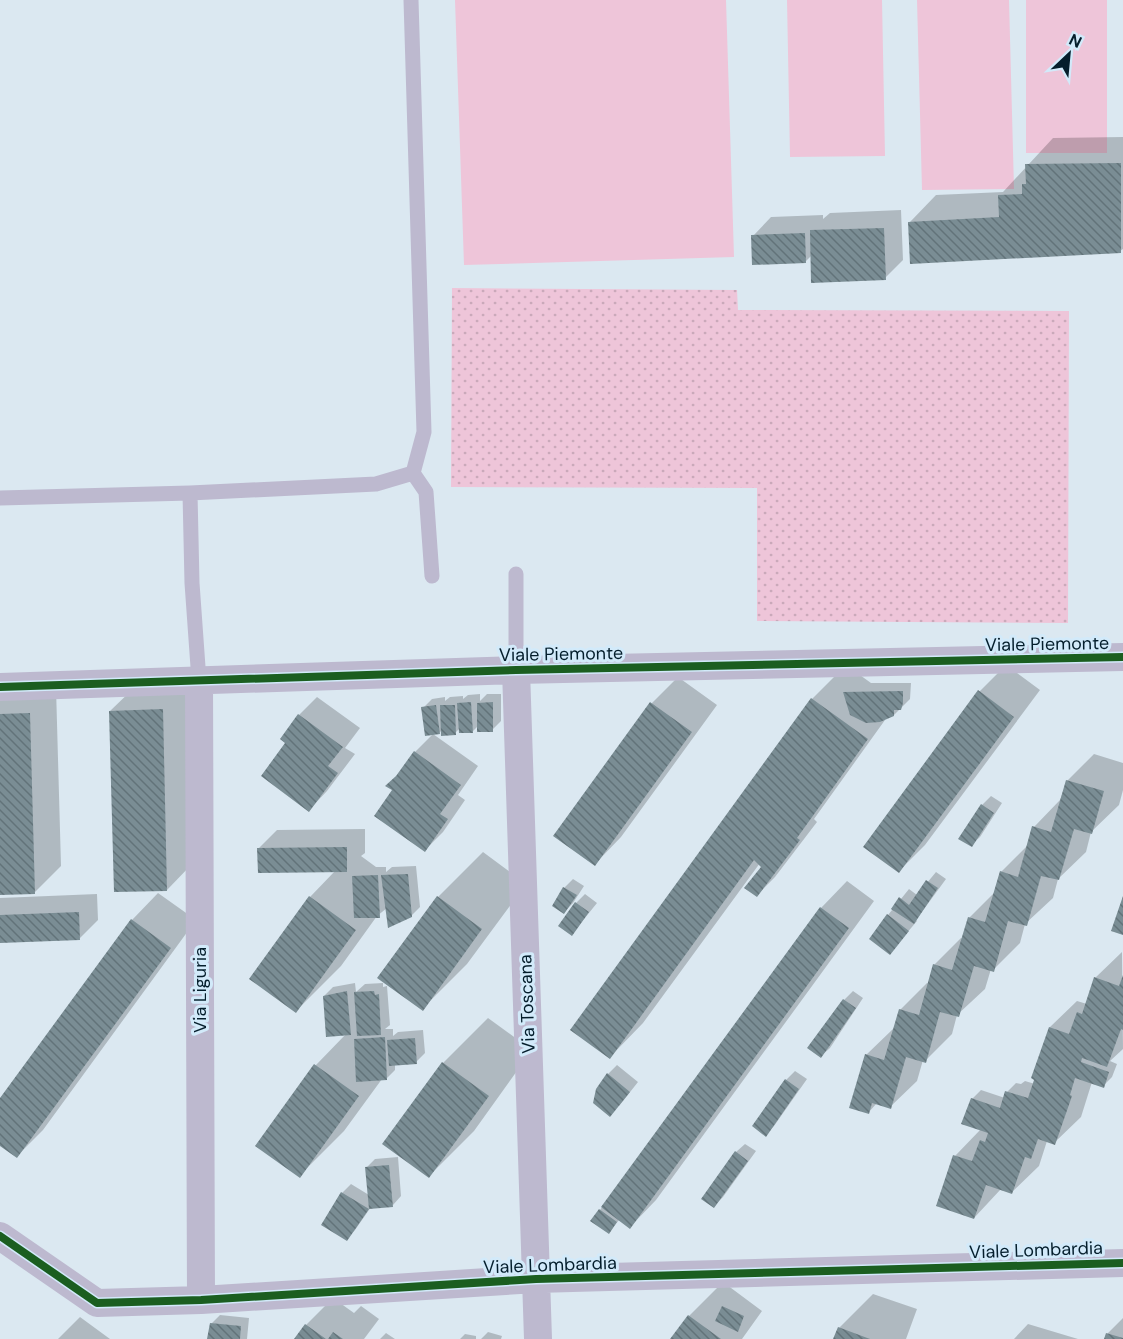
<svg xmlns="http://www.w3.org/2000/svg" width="1123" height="1339" viewBox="0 0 1123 1339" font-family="'DM Sans',sans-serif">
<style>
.grass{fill:url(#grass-dots)}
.garden{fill:#eec5d9}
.shadow{fill:#0003}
.building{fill:url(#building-back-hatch)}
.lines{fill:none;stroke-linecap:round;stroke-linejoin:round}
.lane{stroke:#bdb9cf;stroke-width:15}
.street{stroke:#bdb9cf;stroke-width:28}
.cycleway-casing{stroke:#d2eafa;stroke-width:11}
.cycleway{stroke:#1b5e20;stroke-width:8}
.labels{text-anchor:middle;stroke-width:6;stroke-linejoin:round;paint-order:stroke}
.street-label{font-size:18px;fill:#041e2c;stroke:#d2eafa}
</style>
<defs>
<pattern id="grass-dots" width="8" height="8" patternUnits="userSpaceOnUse" patternTransform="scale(1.5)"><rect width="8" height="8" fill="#eec5d9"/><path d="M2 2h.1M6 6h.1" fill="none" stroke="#caa9ba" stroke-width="1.8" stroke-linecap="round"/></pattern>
<pattern id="building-back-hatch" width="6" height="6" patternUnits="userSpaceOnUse" patternTransform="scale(1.5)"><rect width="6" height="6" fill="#7a8d94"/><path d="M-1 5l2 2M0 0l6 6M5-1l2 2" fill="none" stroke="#627379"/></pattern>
</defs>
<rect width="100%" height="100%" fill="#dbe8f1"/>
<path class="grass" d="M452 288 737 290 738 310 1069 311 1068 623 757 621V488L451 487Z"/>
<path class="garden" d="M455 0H726L734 257 464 265Z
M787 0H882L885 156 790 157Z
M917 0H1009L1014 189 922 190Z
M1026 0H1107V153H1026Z"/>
<path class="shadow" d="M1123 137V249L1120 251 910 222 936 195 1003 192 1053 138Z
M901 210 903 260 885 278 812 255 806 261 753 236 771 217 823 215V219L830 213Z
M846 665 871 683H911L910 699 894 715 883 719 885 720 814 819 817 822 775 877 757 895 763 867 760 863 643 1023 610 1057 812 699Z
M1006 665 1040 690 925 845 899 871 980 691Z
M678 677 717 705 621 837 595 864 652 703Z
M189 683 193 863 167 890 110 711 137 685Z
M56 687 61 866 34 893 0 894V692Z
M480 694V701L487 694H501V721L492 730 478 726 473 731 460 728 455 733 442 730 439 733 423 708 432 699 445 697V701L450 697 463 696V699L468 695Z
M317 697 360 728 345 748 355 754 327 791 309 810 287 743 299 715Z
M433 734 478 766 458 795 465 800 443 832 425 850 394 790 399 774 415 752Z
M1094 754 1123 763V790L1119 805 1091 832 1086 852 1058 879 1053 898 1025 924 1020 943 993 970 991 969 985 989 957 1015 952 1034 925 1061 923 1060 917 1081 890 1107 877 1103 868 1113 866 1055 893 1029H894L900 1010 927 983 929 984 934 965 961 938 963 939 969 918 996 891 1001 872 1028 845 1034 827 1060 800 1067 781Z
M991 796 1002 803 980 837 971 845 982 805Z
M365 829V853L361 856 376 867H386V872L392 867 416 866 420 907 411 916 387 908 377 916 341 966 296 1011 251 978 310 897 335 871 259 848 277 830Z
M483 852 526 884 467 964 422 1009 438 897Z
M936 872 946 879 916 920 917 921 890 953 888 915 909 889 917 895Z
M573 879 584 886 573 903 564 912V888Z
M847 881 874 901 656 1200 630 1227 620 1219 609 1232 600 1210 821 908Z
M158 893 196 920 43 1130 17 1156 0 1144V1100L132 920Z
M97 894 98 920 80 938 0 941V898Z
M585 894 597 903 572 934 576 903Z
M1122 952 1123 1049 1110 1061 1117 1064 1112 1077 1103 1086 1092 1082 1081 1117 1054 1143 1047 1141 1039 1166 1012 1192 1001 1189 974 1218 955 1156 981 1129 972 1099 981 1090 1005 1098 1007 1092 1016 1083 1021 1084 1025 1081 1035 1084 1036 1079 1033 1078 1050 1027 1077 1001 1087 1004 1095 978Z
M355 983 356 992 365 984 383 983V987L387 986 390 1025 385 1029H393V1036L398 1032 423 1030 425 1053 416 1062 395 1064V1070L386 1079H382L344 1131 299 1176 257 1145 316 1065 346 1034 324 996 333 987Z
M853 991 863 998 830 1048 821 1056 809 1048 844 1000Z
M488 1018 532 1050 474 1131 429 1176 384 1144 443 1063Z
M617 1065 638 1082 619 1106 608 1074Z
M795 1071 807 1079 774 1126 766 1135 786 1080Z
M745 1144 756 1151 723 1197 714 1206 736 1152Z
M398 1157 401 1196 393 1205 371 1207 355 1230 347 1239 342 1193 351 1184 369 1195 366 1168 375 1159Z
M723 1282 762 1311 742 1339H672L689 1316Z
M873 1294 917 1309 906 1339H835L839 1328Z
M333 1298 354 1313 361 1306 379 1319 364 1339H296L306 1325Z
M220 1315 249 1318 247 1339H208L211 1324Z
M80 1317 110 1339H58Z
M1123 1318V1339H1106L1108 1333Z
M1028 1324 1078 1339H1014Z
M488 1332 502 1336 501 1339H481Z
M386 1333 395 1339H380Z
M465 1334 476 1336V1339H460Z"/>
<path class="building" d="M1121 163V253L910 264 908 222 999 217 998 195 1022 194V184H1026L1025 164Z
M884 228 886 280 811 283 810 230Z
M805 233 806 263 752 265 751 235Z
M978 690 1014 717 899 873 863 847Z
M903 691V703L901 710H894V716L880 722 866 723 850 715 843 692Z
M811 698 868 739 797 838 800 840 757 897 744 888 761 867 754 860 610 1059 570 1030Z
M471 702 473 733H459L457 703Z
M493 702V732H477V703Z
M650 702 692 732 595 866 553 836Z
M436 705 440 734 425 736 421 707Z
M440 705H455L456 735 441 736Z
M163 709 167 891 114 892 109 711Z
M30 713 35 894 0 895V714Z
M298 714 343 747 328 766 338 773 309 812 261 776 285 743 280 739Z
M414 751 461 785 440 814 448 819 425 852 374 816 392 790 385 786 396 776Z
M1066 780 1104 791 1092 834 1074 829 1059 880 1041 876 1027 926 1008 921 994 972 974 966 959 1017 940 1012 926 1063 906 1057 891 1109 872 1103 869 1114 849 1108 865 1054 884 1060 899 1009 919 1015 933 964 952 970 968 917 985 922 1000 871 1018 877 1032 826 1051 832Z
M981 804 994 813 972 847 958 839Z
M347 847V872L258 873 257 848Z
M408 874 412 917 388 928 381 875Z
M378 875 380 918H354L352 876Z
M926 880 938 888 914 924 891 909 899 897 909 905Z
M563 887 577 895 564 914 552 906Z
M309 896 356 930 296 1013 249 979Z
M437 896 482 929 423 1011 377 978Z
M1123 896V935L1111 931Z
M575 902 589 912 572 936 558 926Z
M820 907 849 928 630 1229 601 1207Z
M79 912 80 940 0 943V915Z
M887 914 909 931 890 955 869 939Z
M131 919 171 948 17 1158 0 1146V1098Z
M1123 975V1030L1121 1029 1107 1067 1082 1058 1081 1062 1109 1072 1104 1088 1075 1078 1070 1095 1072 1096 1055 1145 1038 1139 1031 1159 1025 1157 1012 1194 986 1185 974 1219 936 1206 953 1155 972 1161 980 1140 985 1142 988 1133 961 1124 971 1098 1000 1108 1005 1091 1028 1098 1034 1080 1031 1078 1049 1027 1069 1034 1077 1012 1082 1014 1094 977 1119 986Z
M347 991 351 1035 326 1037 323 996Z
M374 991 375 995 379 994 381 1035 357 1036 354 992Z
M843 999 856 1008 821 1058 807 1048Z
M385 1037 387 1080 356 1082 354 1039Z
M415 1038 417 1064 389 1066 387 1040Z
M442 1062 489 1096 429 1178 382 1144Z
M314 1064 359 1096 300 1178 255 1146Z
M607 1073 630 1092 610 1117 593 1103 596 1089Z
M785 1079 799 1089 766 1137 752 1126Z
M735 1151 748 1161 714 1208 701 1199Z
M389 1165 393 1207 369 1209 365 1167Z
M341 1192 369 1209 347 1241 321 1225Z
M599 1209 617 1222 609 1234 590 1221Z
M722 1306 744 1316 738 1332 715 1321Z
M688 1315 721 1339H670Z
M210 1323 241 1326 240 1339H207Z
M305 1324 326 1339H294Z
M838 1327 870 1339H833Z
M333 1332 343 1339H328Z
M1106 1333 1123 1338V1339H1104Z"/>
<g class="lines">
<path class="lane" d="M411 0 424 432 413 473 426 492 432 576
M190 493 192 583 199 681
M0 498 190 493 376 484 413 473
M516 670V574"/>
<path class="street" d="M516 670 538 1339
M199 681 201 1300
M0 687 516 670 1123 657
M0 1236 97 1303 201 1300 536 1279 1123 1263"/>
<g class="cycleway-casing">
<path id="cycleway" d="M0 687 516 670 1123 657
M0 1236 97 1303 201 1300 536 1279 1123 1263"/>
</g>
<use href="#cycleway" class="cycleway"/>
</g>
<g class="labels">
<g class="street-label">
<text transform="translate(1047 644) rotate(-1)" y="6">Viale Piemonte</text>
<text transform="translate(561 654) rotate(-1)" y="6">Viale Piemonte</text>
<text transform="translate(200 990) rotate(-90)" y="6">Via Liguria</text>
<text transform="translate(527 1004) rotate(-92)" y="6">Via Toscana</text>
<text transform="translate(1036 1250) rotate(-2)" y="6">Viale Lombardia</text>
<text transform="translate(550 1265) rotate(-2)" y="6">Viale Lombardia</text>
</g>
</g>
<g transform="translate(1069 54) rotate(26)" stroke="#d2eafa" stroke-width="4.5" paint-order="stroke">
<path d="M0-4.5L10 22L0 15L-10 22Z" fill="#041e2c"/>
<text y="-9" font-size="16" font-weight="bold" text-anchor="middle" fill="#041e2c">N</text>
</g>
</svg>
